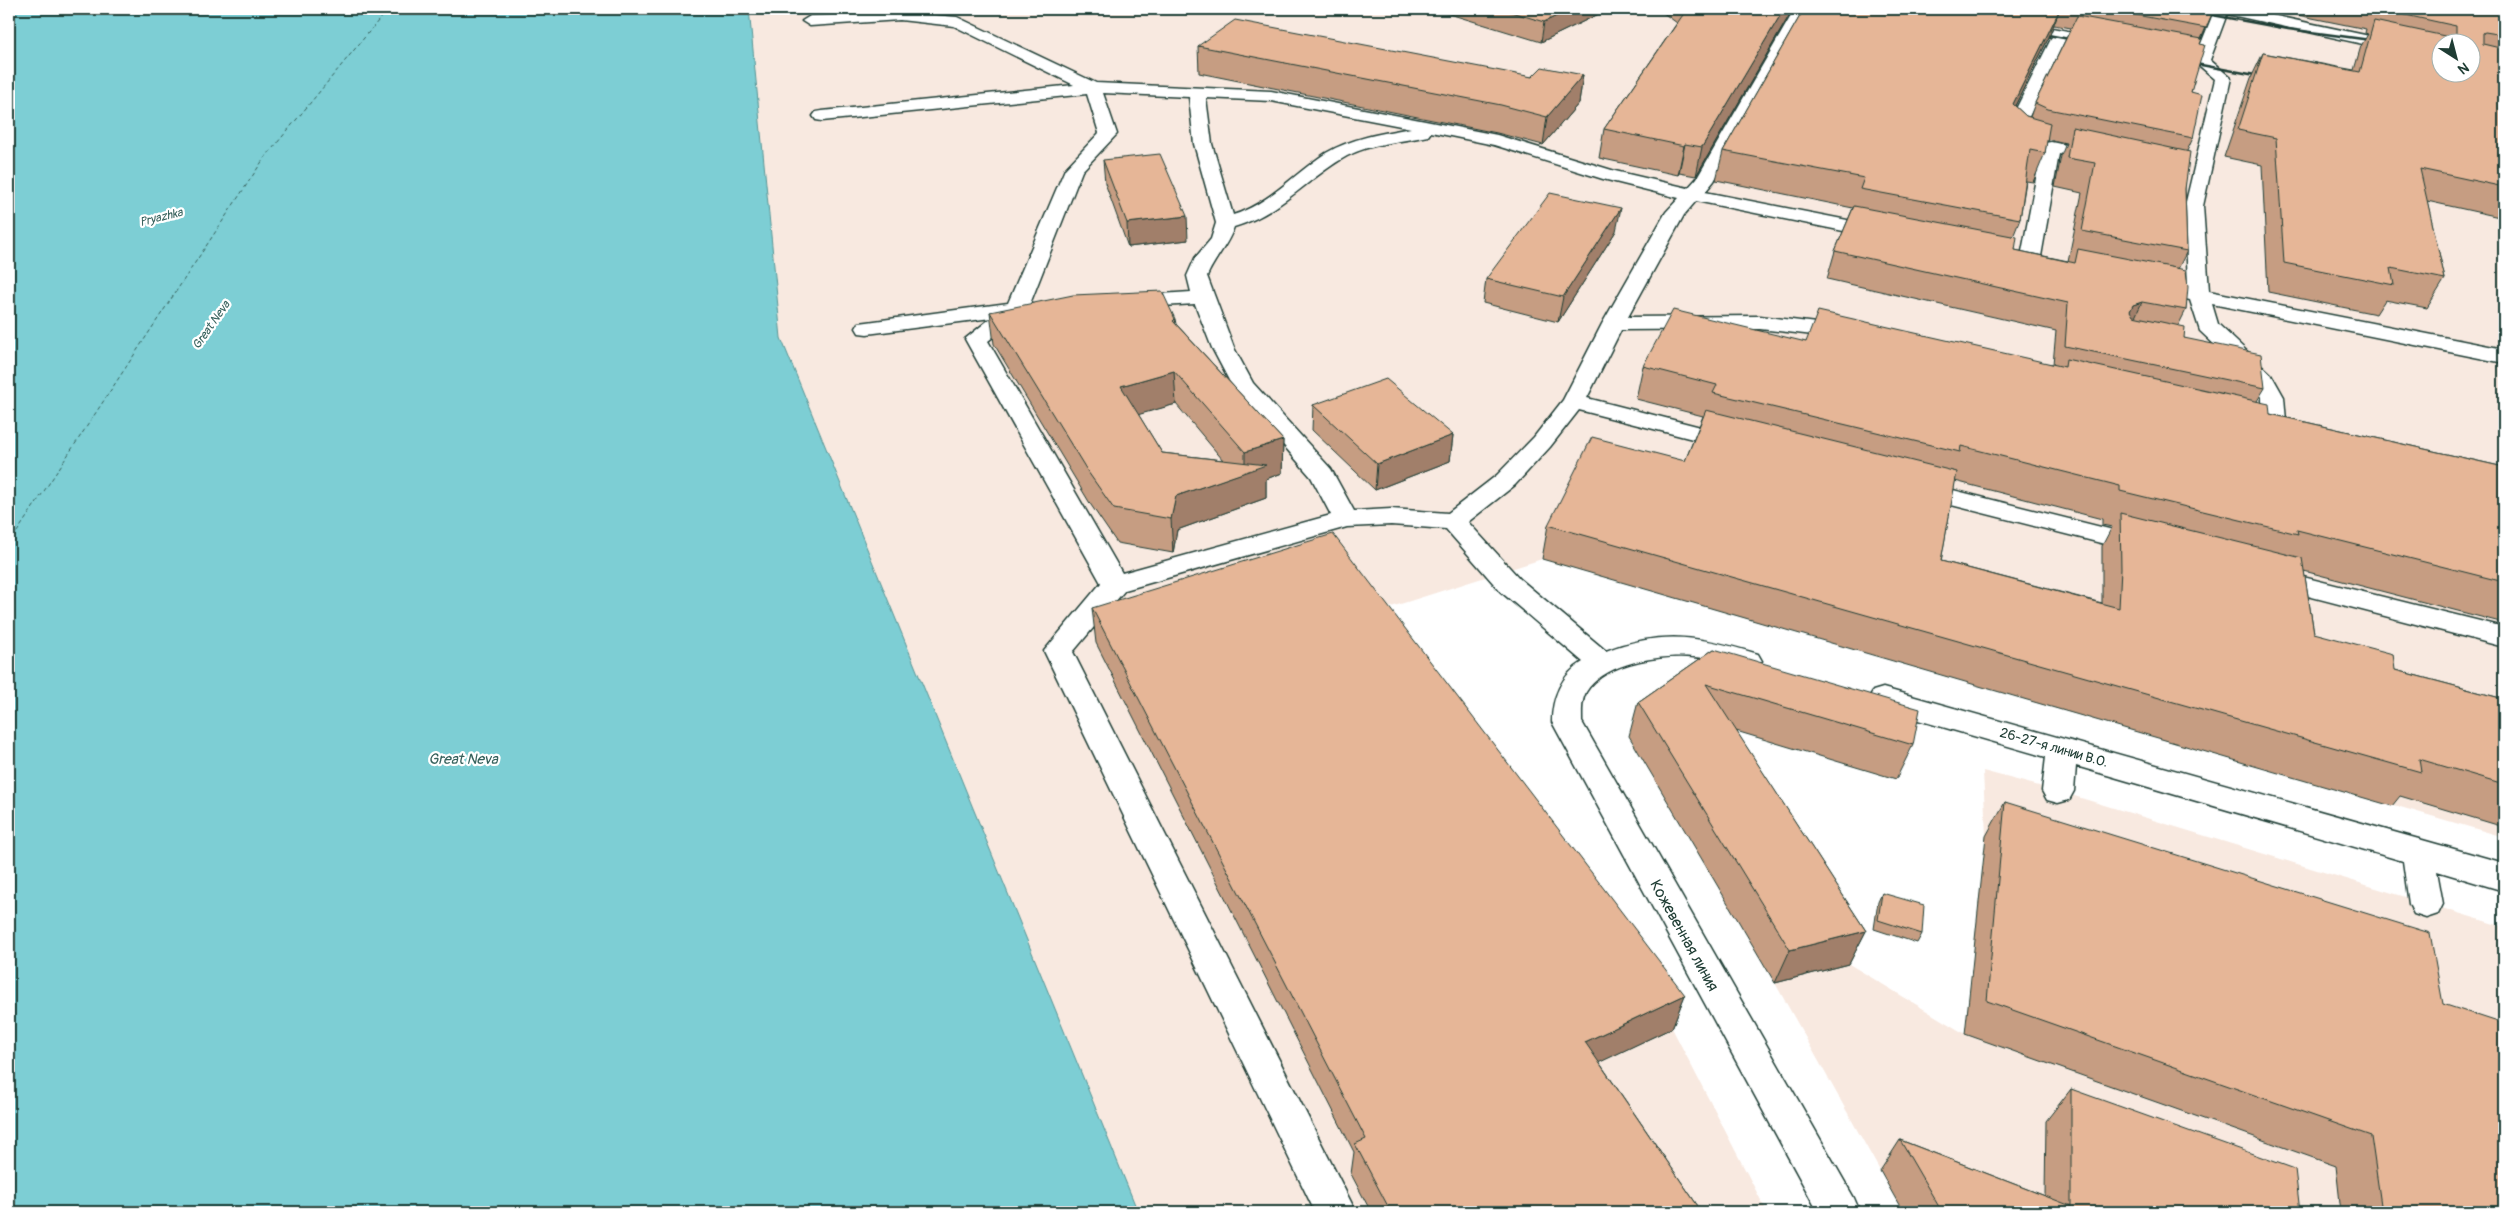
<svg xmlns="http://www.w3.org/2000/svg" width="2513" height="1221" viewBox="0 0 2513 1221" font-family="Pangolin,sans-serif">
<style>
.built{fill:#f8e9e0;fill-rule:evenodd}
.water{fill:#7dced4;stroke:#579494}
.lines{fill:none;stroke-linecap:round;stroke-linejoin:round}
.ferry{stroke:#36615c;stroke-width:1;stroke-dasharray:4 3;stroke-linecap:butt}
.minor-casing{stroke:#1f3d34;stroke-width:3}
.minor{fill:#fff;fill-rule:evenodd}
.rail{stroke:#1f3d34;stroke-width:2.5}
.wall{fill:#c69d82;stroke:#1f3d34;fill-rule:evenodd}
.shaded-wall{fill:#a17f6a;stroke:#1f3d34}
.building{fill:#e6b697;stroke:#1f3d34;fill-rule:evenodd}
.labels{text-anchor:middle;stroke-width:4.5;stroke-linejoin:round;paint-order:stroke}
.far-water-label{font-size:12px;font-style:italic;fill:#36615c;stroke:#fff}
.street-label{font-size:14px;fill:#1f3d34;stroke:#fff}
.water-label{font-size:15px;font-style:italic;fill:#36615c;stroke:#fff}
.near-street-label{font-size:16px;fill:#1f3d34;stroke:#fff}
</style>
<rect width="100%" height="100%" fill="#fff"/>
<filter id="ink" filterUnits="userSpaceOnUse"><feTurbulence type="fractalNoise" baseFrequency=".02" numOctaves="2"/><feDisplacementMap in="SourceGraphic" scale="10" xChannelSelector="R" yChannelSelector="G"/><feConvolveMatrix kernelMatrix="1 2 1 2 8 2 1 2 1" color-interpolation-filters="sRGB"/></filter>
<g filter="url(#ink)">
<path class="built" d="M749 9H2504V837L1542 559 1366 615 1672 1028 1767 1212H1138L781 338ZM2440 42H2470V72H2440Z
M1983 771 2058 791 2504 927V1212H1903L1775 983 1849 964 1965 1034 1986 836Z"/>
<path class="water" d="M9 9H749L781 338 1138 1212H9Z"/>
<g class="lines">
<path class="ferry" d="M9 544 263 160 388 9"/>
<g class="minor-casing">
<path id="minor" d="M1795 9H1809L1714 181 1705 192 1883 227 1890 229 1893 233 1890 237 1883 239 1696 201 1684 215 1628 317 1760 316 1856 328 1859 333 1856 338 1848 339 1760 329 1621 330 1587 398 1740 437 1744 442 1740 447 1732 449 1579 410 1550 447 1515 485 1468 522 1520 579 1606 651C1664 629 1702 637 1758 654L1762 661 1758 668C1739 674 1722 661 1703 658 1669 653 1606 660 1586 692 1581 702 1582 711 1582 722L1854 1198 1860 1212H1818L1552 722C1552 698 1561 675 1583 662L1500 591 1446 529 1391 525 1347 527 1125 590 1073 652 1356 1212H1315L1044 651 1101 583 965 339 991 318 867 334 859 333 856 328 859 323 867 322 1008 303 1065 169 1099 133 1087 94 822 121 816 120 813 116 816 112 822 111 1074 85 954 26 900 20 810 26 802 21 810 16 900 12 957 17 1096 83 1271 91 1497 135 1615 171 1688 188 1697 178ZM1103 93 1189 97 1194 144 1216 223 1211 239 1195 258 1187 276 1191 292 1130 296 1123 298 1120 302 1123 306 1130 308 1195 304 1212 348 1232 386 1311 477 1331 515 1122 573 988 341 1028 309 1082 171 1117 134ZM1206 98 1271 101 1411 128C1382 133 1352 138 1326 153 1295 173 1270 203 1233 215L1212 144ZM1431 132 1494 145 1603 179 1679 198 1666 212 1602 324 1563 400 1534 437 1497 475 1448 513 1391 509 1354 511 1331 469 1253 383 1234 348 1207 276C1215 258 1228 245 1234 227 1281 213 1306 179 1347 156 1372 143 1401 142 1428 136Z
M1948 9H1971L2011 20 2104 38 2112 43 2104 48 2066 40 2022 131 2034 141 2031 145C2021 147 2010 142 2004 133L2052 37 2009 29 1950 12Z
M2215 9H2243L2440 51V61L2227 14 2210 60 2231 78 2203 206 2209 291 2504 349V363L2212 304 2218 324 2271 374 2284 397 2287 433 2283 438 2275 440 2267 438 2263 433 2262 397 2254 382 2200 331 2190 300 2144 290 2141 286 2144 282 2151 280 2188 287 2185 206 2215 79 2194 61Z
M2051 142 2105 153 2108 157 2105 161 2099 162 2059 154 2040 262 2037 266 2030 268 2023 266 2020 262 2042 147 2045 143Z
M1917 481 2153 540 2157 546 2153 552 2144 554 1908 494 1905 489 1908 484Z
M2271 569 2504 627V647L2262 584 2258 578 2262 572Z
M1883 688 2504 863V891L2437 871 2443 904 2438 914 2426 918 2414 914 2409 904 2403 861 2076 766 2074 791 2069 800 2058 803 2047 800 2042 791 2046 757 1873 707 1868 699 1873 691Z"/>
</g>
<use href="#minor" class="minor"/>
<path class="rail" d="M2180 9 2288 29 2378 41
M2038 33 2079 41
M2185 62 2266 77"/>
</g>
<path class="wall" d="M1433 9H1609L1541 42Z
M1663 9H1793L1696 176 1679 173 1678 175 1599 158 1604 129 1677 23 1662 12Z
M1804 9H2214L2201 39 2191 92 2193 138 2187 151 2185 189 2187 251 2178 269 2186 310 2178 326 2184 338 2265 388 2257 401 2270 414 2504 467V623L2304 571 2314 633 2395 670 2504 699V827L2400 796 2392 806 1542 559 1548 525 1685 461 1703 416 1636 399 1643 366 1806 342 2053 364 2056 331 1827 279 1835 251 1853 208 1716 180 1723 151ZM2054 25 2071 28 2035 103 2030 117 2026 116 2015 106 2049 37ZM2047 139 2066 143 2061 156 2055 187 2082 193 2068 261 2015 250 2013 237 2020 219 2026 181 2033 182 2045 153ZM1955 481 2102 519V525L2112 527 2102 546V603L1941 561Z
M2268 9H2504V218L2427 201 2445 279 2427 308 2385 300 2376 314 2268 292 2262 165 2224 157 2251 78 2263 53 2354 70 2361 46 2368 34 2365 33 2366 29Z
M1198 46 1532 77 1583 75 1579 103 1543 145 1497 133 1199 73Z
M1103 160 1188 240 1128 247 1105 183Z
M1616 231 1558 322 1483 303 1486 279Z
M990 312 1175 319 1176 324 1283 440 1282 473 1266 479V498L1177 530 1173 553 1117 543 1091 505 994 344ZM1176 404 1223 460 1162 453 1138 414Z
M1313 405 1453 435 1450 461 1375 490 1312 430Z
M1092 608 1685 995 1672 1028 1599 1062 1702 1212H1371L1351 1174 1354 1152 1096 643Z
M1714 649 1913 745 1896 779 1736 731 1866 931 1849 964 1775 983 1629 736 1638 702Z
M2005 802 2443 1004 2504 1212H2341L2336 1166 1965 1034 1986 836Z
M1882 893 1922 934 1917 943 1874 929 1878 902Z
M2071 1089 2300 1212H1903L1880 1171 1900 1140 2045 1196 2046 1121Z"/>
<path class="shaded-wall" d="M1571 9H1609L1541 42 1544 22Z
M1784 9H1793L1696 176 1702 147Z
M2059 11 2049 37 2002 132 2013 104Z
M1583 75 1579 103 1543 145 1547 117Z
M1685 144 1679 173 1678 175 1684 146Z
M1621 208 1616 231 1558 322 1563 297Z
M1187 216 1188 240 1128 247 1127 223Z
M2142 302 2129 330 2119 333 2133 305Z
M1174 371 1176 404 1123 419 1121 386Z
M1453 435 1450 461 1375 490 1377 464Z
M1283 440 1282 473 1266 479V498L1177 530 1173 553 1171 519 1176 496 1245 472V452Z
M1866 931 1849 964 1775 983 1790 950Z
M1685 995 1672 1028 1575 1074 1585 1042Z"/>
<path class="building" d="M1501 9H1571L1544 22Z
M1687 9H1784L1702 147 1685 144 1684 146 1604 129Z
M1804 9H2049L2059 11 2013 104 2026 116 2050 123 2045 153 2030 150 2020 219 1860 189 1864 178 1723 151Z
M2104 9H2214L2206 28Z
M2378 9H2504V35L2485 32 2483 33V44L2504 49V187L2420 169 2445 279 2391 268 2394 285 2284 263 2276 138 2238 130 2263 53 2360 72 2374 21 2454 38 2456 36V26ZM2440 42H2470V72H2440Z
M2077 16 2202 39 2200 44 2205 45 2191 92 2202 95 2193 138 2048 109 2035 103Z
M1235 20 1532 77 1542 67 1583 75 1547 117 1501 105 1198 46Z
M2072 127 2190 152 2185 189 2187 251 2082 231 2095 163 2067 158Z
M1160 154 1187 216 1127 223 1103 160Z
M1550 193 1621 208 1563 297 1486 279Z
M1854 206 2017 237 2015 250 2075 263 2078 249 2186 270 2188 287 2186 310 2142 302 2133 305 2130 311 2133 316 2185 327 2184 338 2261 354 2265 388 2065 346 2068 303 1835 251Z
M1162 291 1175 319 1173 321 1283 440 1245 452 1174 371 1121 386 1162 453 1266 465 1176 496 1171 519 1114 509 1088 472 990 312 1073 295Z
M1673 310 1806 342 1818 311 2065 367 2066 359 2269 404 2270 414 2504 467V582L2297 530 2298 534 2120 491V486L1961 446 1960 452 1713 393 1717 385 1643 366Z
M1386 379 1453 435 1377 464 1313 405Z
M1706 410 1957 472 1941 561 2119 608 2121 569 2120 513 2302 558 2314 633 2393 654 2395 670 2504 699V784L2419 759 2421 772 1548 525 1592 437 1685 461Z
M1333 534 1685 995 1585 1042 1702 1212H1391L1355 1144 1366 1139 1092 608Z
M1714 649 1920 709 1913 745 1706 684 1866 931 1790 950 1638 702Z
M2005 802 2430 933 2443 1004 2504 1024V1212H2382L2371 1136 1987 1001Z
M1882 893 1924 905 1922 934 1878 920Z
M2071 1089 2295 1169 2300 1212H1942L1900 1140 2071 1206Z"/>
</g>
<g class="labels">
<g class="far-water-label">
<text transform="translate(161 217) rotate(-14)" y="4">Pryazhka</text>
<text transform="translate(211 325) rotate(-55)" y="4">Great Neva</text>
</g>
<g class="street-label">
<text transform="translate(2054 747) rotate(16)" y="5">26-27-я линии В.О.</text>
</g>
<g class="water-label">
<text x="463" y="764">Great Neva</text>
</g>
<g class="near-street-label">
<text transform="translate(1685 935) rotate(61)" y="6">Кожевенная линия</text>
</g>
</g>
<rect width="2513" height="1221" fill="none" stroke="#fff" stroke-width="30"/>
<rect x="15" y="15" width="2483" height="1191" fill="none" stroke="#1f3d34" stroke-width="2" filter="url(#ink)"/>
<g transform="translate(2456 58) rotate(144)"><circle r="24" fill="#ffffff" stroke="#a5b1ae"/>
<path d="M0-4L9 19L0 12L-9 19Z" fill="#1f3d34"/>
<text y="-8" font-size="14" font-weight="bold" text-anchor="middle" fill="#1f3d34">N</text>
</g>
</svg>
